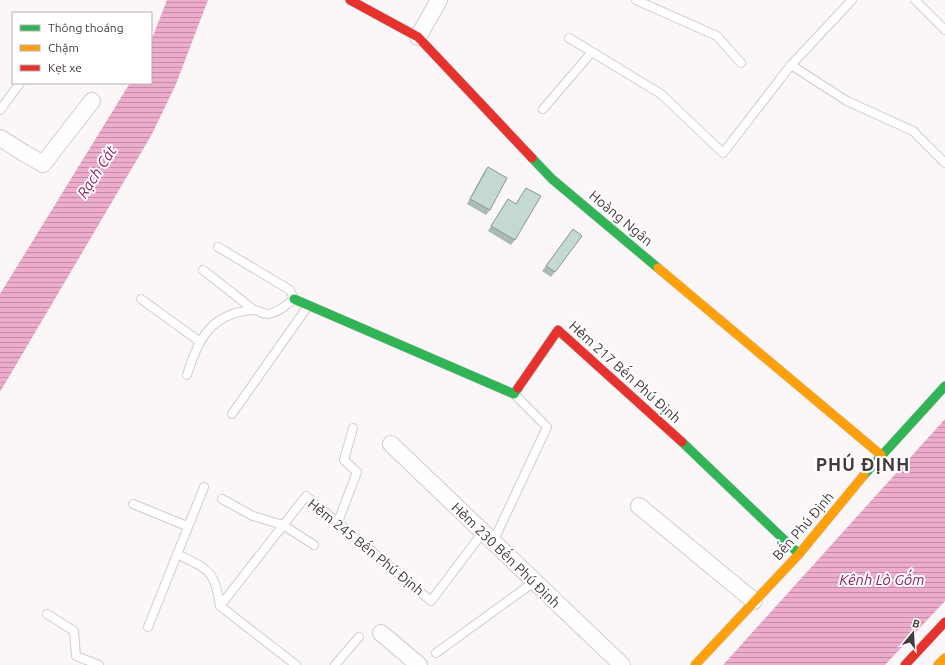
<svg xmlns="http://www.w3.org/2000/svg" width="945" height="665" viewBox="0 0 945 665" font-family="Ubuntu,sans-serif">
<style>
.water{fill:url(#water-rules)}
.lines{fill:none;stroke-linecap:round;stroke-linejoin:round}
.lane-casing{stroke:#d2ccce;stroke-width:10}
.street-casing{stroke:#d2ccce;stroke-width:18}
.fast-casing{stroke:#d2ccce;stroke-width:10}
.slow-casing{stroke:#d2ccce;stroke-width:10}
.jam-casing{stroke:#d2ccce;stroke-width:10}
.lane{stroke:#fefefe;stroke-width:8}
.street{stroke:#fefefe;stroke-width:16}
.fast{stroke:#30b455;stroke-width:9}
.slow{stroke:#ff9f0a;stroke-width:9}
.jam{stroke:#e5322d;stroke-width:9}
.wall{fill:#a9bbb5}
.building{fill:#c5d9d3;stroke:#8a9894}
.labels{text-anchor:middle;stroke-width:4;stroke-linejoin:round;paint-order:stroke}
.street-label{font-size:14px;fill:#433a3e;stroke:#fff}
.water-label{font-size:15px;font-style:italic;fill:#8c215e;stroke:#fff}
.district-label{font-size:18px;font-weight:bold;letter-spacing:1px;fill:#433a3e;stroke:#fff}
</style>
<defs>
<pattern id="water-rules" width="6" height="5" patternUnits="userSpaceOnUse"><rect width="6" height="5" fill="#eeaccc"/><path d="M0 2.5h6" fill="none" stroke="#c28da7"/></pattern>
</defs>
<rect width="100%" height="100%" fill="#fbf6f8"/>
<path class="water" d="M167 0H208L176 84 152 134 0 392V294L130 83H151V41Z
M945 419V601L885 665H723Z"/>
<g class="lines">
<g class="lane-casing">
<path id="lane" d="M636 0 717 36 741 63
M915 0 945 30
M569 38 592 52
M791 65 847 101 913 131 945 163
M543 109 592 52 661 94 723 153 791 65 852 0
M0 110 20 83
M203 270 254 310
M141 299 199 341
M187 375C198 339 211 313 253 310 258 310 263 314 268 314 278 313 286 305 294 299L290 290 218 247
M232 414 308 306
M222 499 253 516 283 525 314 545
M133 504 187 526
M338 522 357 472 344 460 353 428
M493 542 547 427 514 394
M177 554C207 569 215 569 220 606
M47 614 74 631 76 656 99 665
M148 627 204 487
M436 653 534 582
M296 665 220 606 306 496 431 601 483 532
M335 665 359 637"/>
</g>
<g class="street-casing">
<path id="street" d="M418 37 439 0
M0 138 24 153 43 164 92 101
M391 444 622 665
M639 506 754 601
M381 633 419 665"/>
</g>
<g class="fast-casing">
<path id="fast" d="M532 158 552 179 658 268
M294 299 514 394 518 388
M682 442 799 554
M864 475 945 386"/>
</g>
<g class="slow-casing">
<path id="slow" d="M658 268 881 455
M695 665 799 554 864 475
M938 665 945 658"/>
</g>
<g class="jam-casing">
<path id="jam" d="M350 0 418 37 532 158
M518 388 558 330 682 442
M905 665 945 622"/>
</g>
<use href="#lane" class="lane"/>
<use href="#street" class="street"/>
<use href="#fast" class="fast"/>
<use href="#slow" class="slow"/>
<use href="#jam" class="jam"/>
</g>
<path class="wall" d="M488 167 490 210 486 215 467 204 484 172Z
M526 188 515 240 511 245 488 231 508 199 516 204Z
M573 229 582 236 551 277 542 271Z"/>
<path class="building" d="M488 167 507 178 490 210 470 199Z
M526 188 541 196 515 240 491 226 508 199 516 204Z
M573 229 582 236 555 272 546 266Z"/>
<g class="labels">
<g class="street-label">
<text transform="translate(621 218) rotate(40)" y="5">Hoàng Ngân</text>
<text transform="translate(625 372) rotate(42)" y="5">Hẻm 217 Bến Phú Định</text>
<text transform="translate(803 526) rotate(-49)" y="5">Bến Phú Định</text>
<text transform="translate(366 547) rotate(39)" y="5">Hẻm 245 Bến Phú Định</text>
<text transform="translate(506 555) rotate(44)" y="5">Hẻm 230 Bến Phú Định</text>
</g>
<g class="water-label">
<text transform="translate(97 172) rotate(-57)" y="5">Rạch Cát</text>
<text x="882" y="585">Kênh Lò Gốm</text>
</g>
<g class="district-label">
<text x="863" y="471">PHÚ ĐỊNH</text>
</g>
</g>
<rect x="12" y="12" width="140" height="72" fill="#ffffff" stroke="#b4b0b2"/>
<rect x="20" y="25" width="20" height="6" fill="#30b455" stroke="#b4b0b2"/>
<text x="48" y="32" font-size="12" fill="#433a3e">Thông thoáng</text>
<rect x="20" y="45" width="20" height="6" fill="#ff9f0a" stroke="#b4b0b2"/>
<text x="48" y="52" font-size="12" fill="#433a3e">Chậm</text>
<rect x="20" y="65" width="20" height="6" fill="#e5322d" stroke="#b4b0b2"/>
<text x="48" y="72" font-size="12" fill="#433a3e">Kẹt xe</text>
<g transform="translate(913 633) rotate(18)" stroke="#ffffff" stroke-width="3" paint-order="stroke">
<path d="M0-3L7 15L0 10L-7 15Z" fill="#433a3e"/>
<text y="-6" font-size="11" font-weight="bold" text-anchor="middle" fill="#433a3e">B</text>
</g>
</svg>
